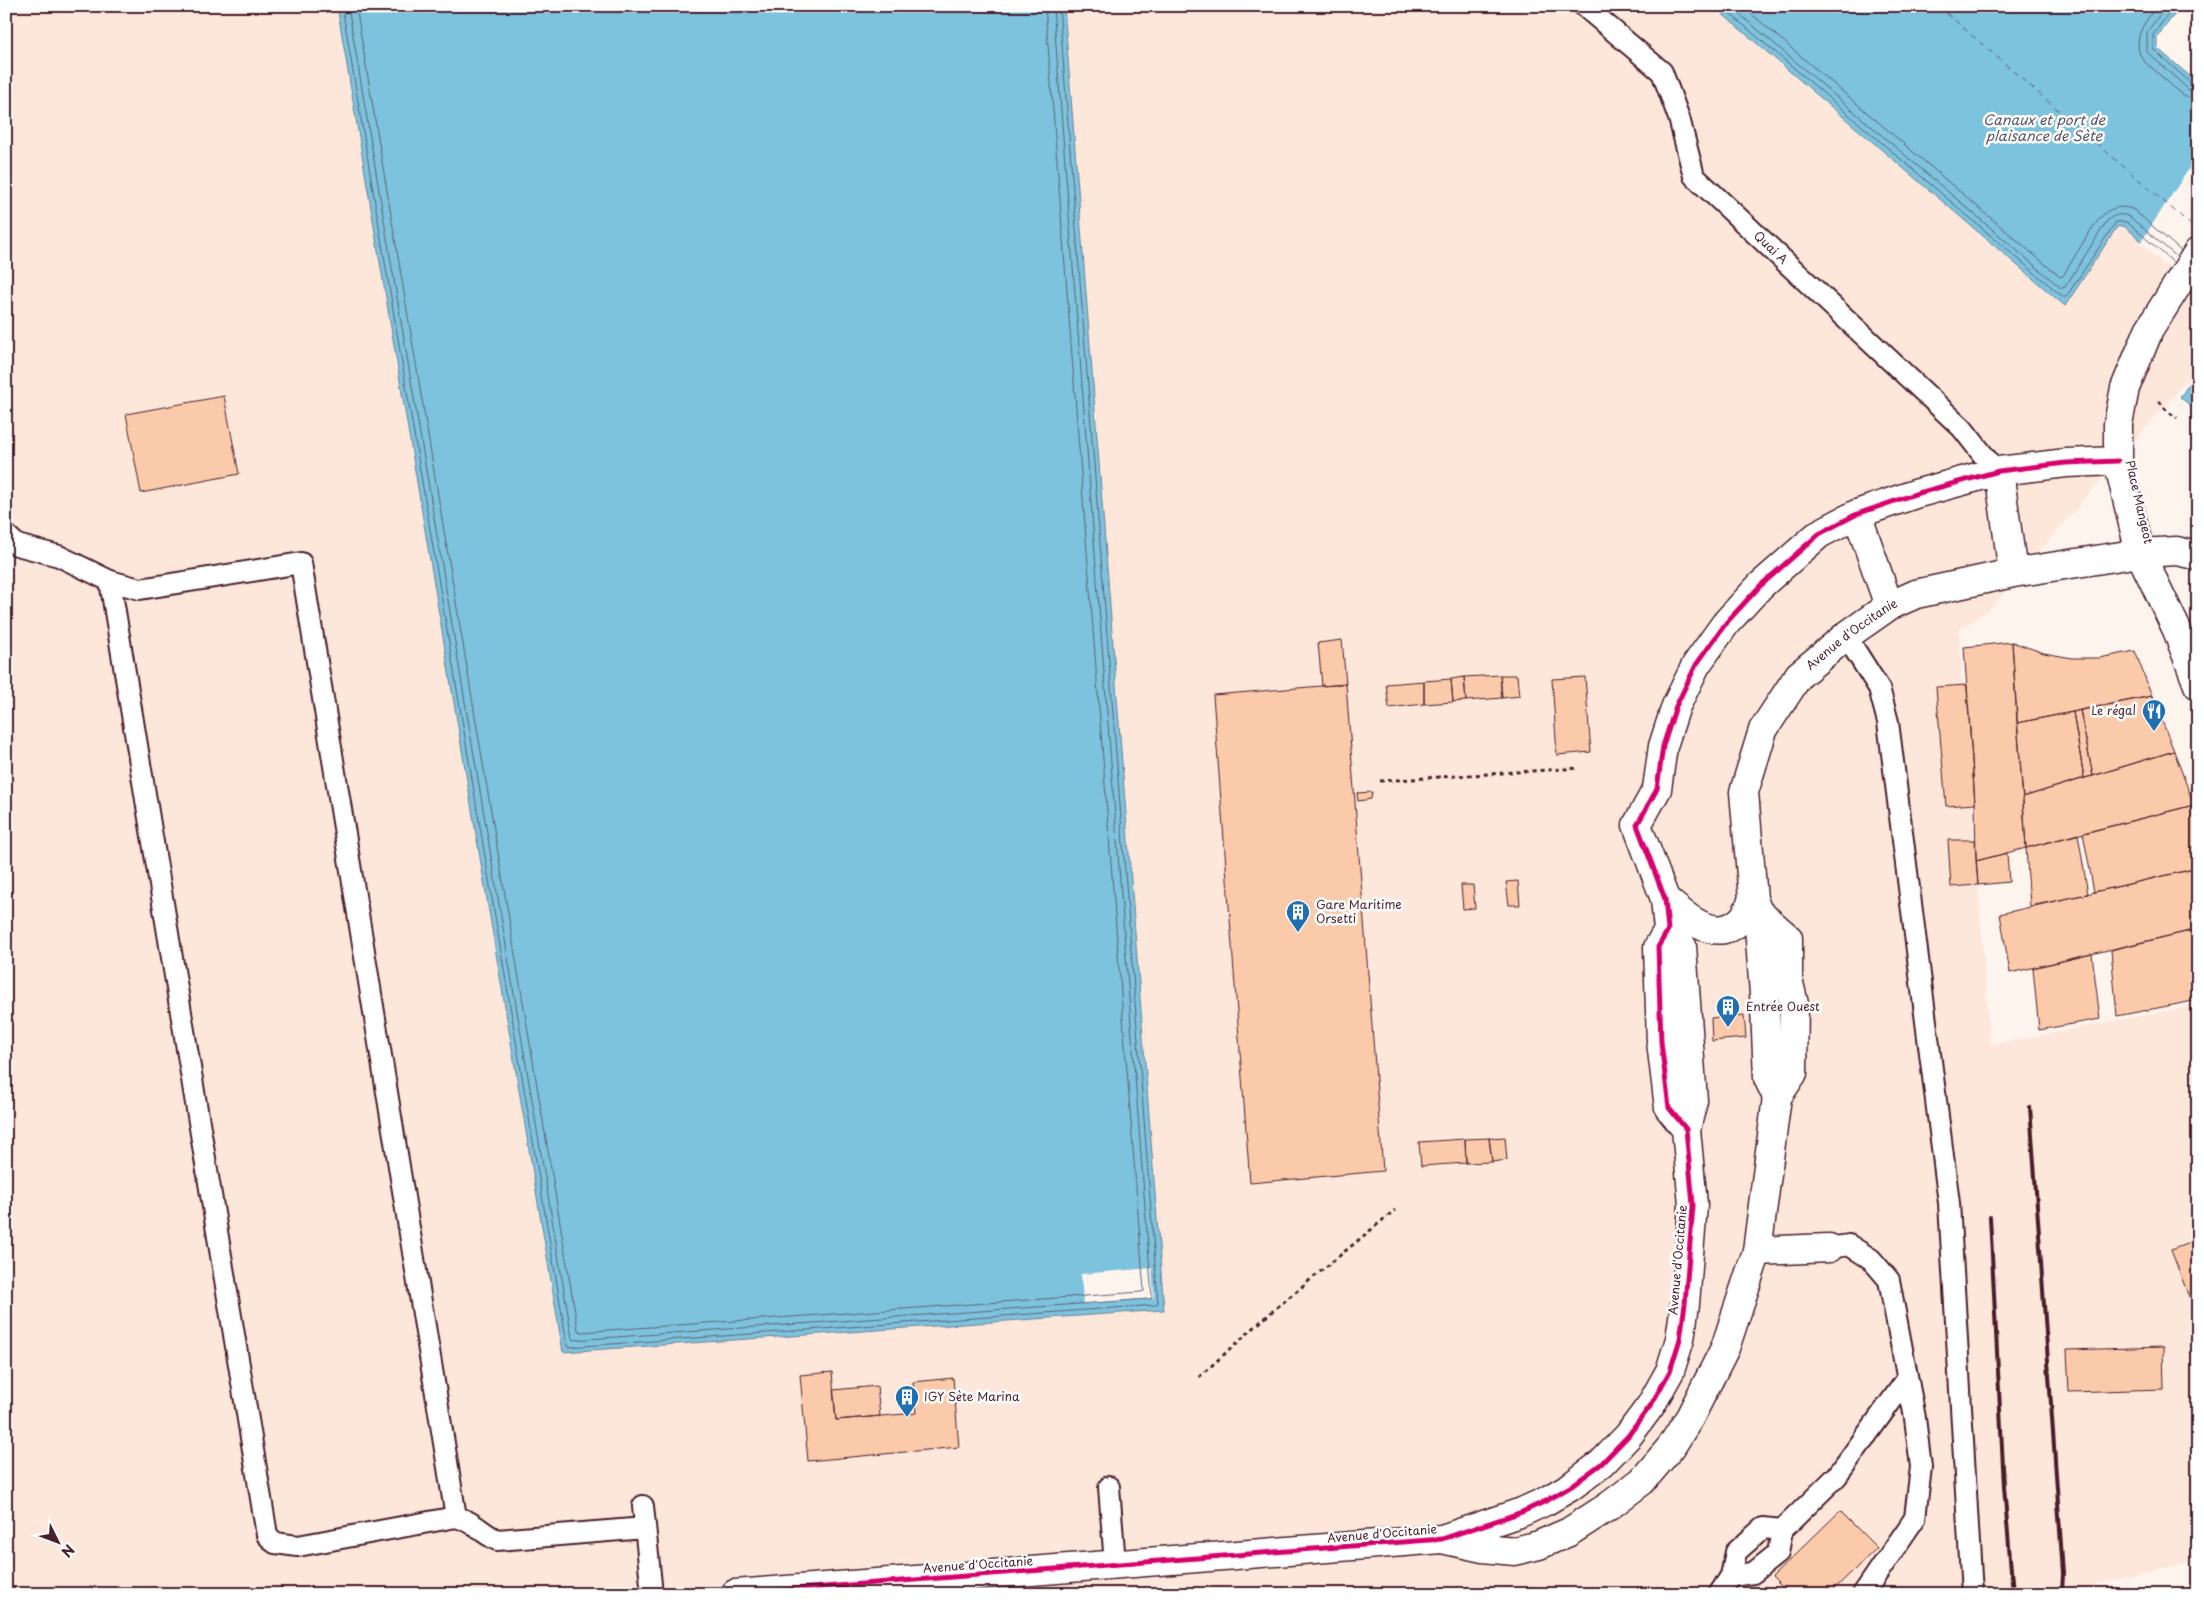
<svg xmlns="http://www.w3.org/2000/svg" width="2204" height="1600" viewBox="0 0 2204 1600" font-family="'Playpen Sans',sans-serif">
<style>
.built{fill:#fde7da}
.water{fill:#7dc3de;stroke:#698196}
.pier{fill:#fef4ee}
.lines{fill:none;stroke-linecap:round;stroke-linejoin:round}
.shore{stroke:#5e6173;stroke-width:1}
.ferry{stroke:#5c586a;stroke-width:1;stroke-dasharray:6 5;stroke-linecap:butt}
.building{fill:#fbcaab;stroke:#4a1f2b}
.service-casing{stroke:#4a1f2b;stroke-width:24}
.minor-casing{stroke:#4a1f2b;stroke-width:31}
.tertiary-casing{stroke:#4a1f2b;stroke-width:31}
.secondary-casing{stroke:#4a1f2b;stroke-width:31}
.path{stroke:#4a1f2b;stroke-width:3;stroke-dasharray:4 4;stroke-linecap:butt}
.service{stroke:#fff;stroke-width:20}
.minor{stroke:#fff;stroke-width:28}
.tertiary{stroke:#fff;stroke-width:28}
.secondary{stroke:#fff;stroke-width:28}
.rail{stroke:#4a1f2b;stroke-width:4}
.cycleway-casing{stroke:#fff;stroke-width:8}
.cycleway{stroke:#d6006c;stroke-width:5}
.labels{text-anchor:middle;stroke-width:5;stroke-linejoin:round;paint-order:stroke}
.street-label{font-size:12px;fill:#4a1f2b;stroke:#fff}
.poi-label{font-size:12px;fill:#4a1f2b;stroke:#fff;text-anchor:start}
.water-label{font-size:14px;font-style:italic;fill:#5c586a;stroke:#fff}
</style>
<rect width="100%" height="100%" fill="#fef4ee"/>
<filter id="ink" filterUnits="userSpaceOnUse"><feTurbulence type="fractalNoise" baseFrequency=".02" numOctaves="2"/><feDisplacementMap in="SourceGraphic" scale="10" xChannelSelector="R" yChannelSelector="G"/><feConvolveMatrix kernelMatrix="1 2 1 2 8 2 1 2 1" color-interpolation-filters="sRGB"/></filter>
<g filter="url(#ink)">
<path class="built" d="M6 6H337L563 1352 1164 1309 1064 6H1713L2065 306 2117 227 2124 226 2198 290V367L1989 610 1959 630 1990 1045 2198 1005V1560L2083 1588V1594H6Z"/>
<path class="water" d="M337 6H1064L1164 1310 563 1352Z
M1713 6H2181L2157 37V48L2198 83V290L2124 226 2117 227 2065 306Z
M2198 371V412L2180 397Z"/>
<path class="pier" d="M2198 155V293L2140 243Z
M1152 1268 1154 1298 1083 1304 1081 1274Z"/>
<g class="lines">
<path class="shore" d="M342 6 567 1344 569 1347 1156 1305 1158 1303 1059 6
M348 6 572 1338 574 1340 1149 1299 1152 1298 1053 6
M356 6 578 1330 581 1332 1141 1292 1144 1291 1045 6
M1721 6 2063 297H2066L2116 222H2127L2174 263
M1730 6 2061 288 2065 287 2107 221C2113 214 2123 213 2130 217L2177 257
M1742 6 2060 277 2063 276C2072 262 2096 217 2108 211 2116 206 2126 206 2134 210L2181 251
M2157 6C2144 22 2129 43 2145 62L2184 96 2198 100
M2166 6 2147 32V52L2189 90 2198 93
M2174 6 2153 35V49L2193 85 2198 87"/>
<path class="ferry" d="M1938 6 2198 231"/>
</g>
<path class="building" d="M224 396 239 474 141 493 126 414Z
M1342 640 1346 684 1322 686 1318 643Z
M2012 642 2026 848 1976 861 1975 804 1964 647Z
M2012 642 2044 653 2072 658H2099L2135 651 2152 696 2017 723Z
M1500 675 1502 698 1466 701 1464 677Z
M1500 675H1517L1519 696 1502 698Z
M1464 677 1466 701 1453 702 1451 679Z
M1585 677 1591 752 1557 755 1552 679Z
M1451 679 1453 702 1424 704V681Z
M1424 681V704L1389 708 1386 684Z
M1346 684 1383 1171 1250 1183 1213 695Z
M1967 685 1975 804 1946 806 1936 687Z
M2152 696 2174 751 2093 776 2080 710Z
M2080 710 2093 776 2084 778 2073 712Z
M2073 712 2084 778 2023 797 2017 723Z
M2174 751 2194 805 2026 848 2023 797Z
M1372 792 1371 799 1358 801 1357 793Z
M2194 805 2198 814V868L2094 892 2083 833Z
M2078 834 2088 894 2030 906 2026 848Z
M1948 840H1975L1978 885 1951 887Z
M2007 853 2009 882 1978 885 1976 861Z
M2198 868V929L2010 973 2000 914Z
M1518 881 1520 905H1509L1506 882Z
M1461 885H1473L1475 908 1463 909Z
M2198 929V1000L2117 1016 2111 950Z
M2092 954 2100 1019 2039 1030 2033 968Z
M1744 1015 1746 1038 1712 1041 1711 1018Z
M1505 1137 1507 1160 1492 1162 1489 1138Z
M1489 1138 1492 1162 1466 1163 1465 1139Z
M1465 1139 1466 1163 1421 1166 1419 1142Z
M2198 1230V1294L2189 1297 2171 1250 2194 1241 2191 1233Z
M2163 1347 2164 1389 2069 1392 2067 1350Z
M832 1372 836 1420 916 1413 913 1382 953 1378 959 1447 808 1461 800 1375Z
M877 1386 880 1416 836 1420 833 1390Z
M1840 1511 1877 1548 1829 1594H1789L1772 1577Z"/>
<g class="lines">
<g class="service-casing">
<g id="service">
<path id="s1" d="M1584 6 1662 72 1679 118 1694 176 1962 428 1995 470"/>
<path d="M6 535 17 545 59 556 110 581 140 589 301 563 456 1517"/>
<path d="M110 581 267 1535 275 1543 298 1546 456 1517C475 1522 480 1532 497 1540L645 1528"/>
<path d="M1846 636 1879 688 1888 722 1949 1203 1972 1594"/>
<path d="M1829 1248 1849 1245 1871 1259 1889 1280 1915 1418 1921 1467 1915 1518 1863 1594"/>
<path d="M1109 1487 1115 1564"/>
<path d="M643 1506 652 1594"/>
<path d="M1731 1576 1753 1573 1778 1553 1782 1530 1837 1476 1907 1379"/>
<path d="M1719 1594 1731 1576 1736 1552 1763 1528 1782 1530"/>
</g>
</g>
<g class="minor-casing">
<g id="minor">
<path d="M1999 471 2013 573"/>
<path d="M1857 514 1889 606"/>
<path d="M1665 899C1686 918 1718 946 1744 917 1748 912 1750 905 1753 899"/>
<path d="M1668 930 1682 946 1693 1101 1686 1129"/>
<path id="s2" d="M1777 1097 1768 1078 1765 1008 1758 912 1753 899 1744 792 1763 730 1799 675 1846 636 1889 606 1916 594 2013 573 2140 553"/>
<path d="M1757 1251 1829 1248"/>
<path d="M1442 1539 1483 1548 1515 1551 1539 1545 1569 1532 1609 1506 1642 1481 1671 1447 1690 1417 1725 1348 1757 1251 1777 1097 1793 1073 1794 1004 1788 979V938L1758 912"/>
<path d="M735 1594 1442 1539 1522 1512 1546 1501 1570 1487 1601 1464 1628 1436 1651 1405 1670 1371 1680 1339 1685 1304 1693 1205 1686 1129 1669 1108 1661 1042 1658 947 1668 930 1665 899 1637 825 1657 789 1663 746 1676 706 1696 665 1726 623 1760 586 1819 534 1857 514 1915 494 1999 471 2066 463 2118 461"/>
</g>
</g>
<g class="tertiary-casing">
<path id="tertiary" d="M2140 553 2177 551 2198 556"/>
</g>
<g class="secondary-casing">
<path id="secondary" d="M2198 252 2149 330 2125 388 2118 424V461L2140 553 2177 630 2198 685"/>
</g>
<path class="path" d="M2159 401 2167 411 2177 418
M1380 781 1578 768
M1199 1377 1276 1308 1395 1210"/>
<use href="#service" class="service"/>
<use href="#minor" class="minor"/>
<use href="#tertiary" class="tertiary"/>
<use href="#secondary" class="secondary"/>
<path class="rail" d="M2030 1107 2063 1573 2062 1594
M1990 1217 2004 1486 2013 1594"/>
<g class="cycleway-casing">
<path id="cycleway" d="M735 1594 1442 1539 1522 1512 1546 1501 1570 1487 1601 1464 1628 1436 1651 1405 1670 1371 1680 1339 1685 1304 1693 1205 1686 1129 1669 1108 1661 1042 1658 947 1668 930 1665 899 1637 825 1657 789 1663 746 1676 706 1696 665 1726 623 1760 586 1819 534 1857 514 1915 494 1999 471 2066 463 2118 461"/>
</g>
<use href="#cycleway" class="cycleway"/>
</g>
</g>
<defs>
<g id="restaurant-pin" transform="scale(1.25)"><path d="M0 17L-7.5 6A9.5 9.5 0 1 1 7.5 6Z" fill="#1f6fb2" stroke="#fff"/><path d="M-5-6h1v4h1v-4h1v4h1v-4h1v5L-1.5 .5V6h-2V.5L-5-1ZM5-6V6H3V1.5H1.5Q1.5-4 5-6Z" fill="#fff"/></g>
<g id="building-pin" transform="scale(1.25)"><path d="M0 17L-7.5 6A9.5 9.5 0 1 1 7.5 6Z" fill="#1f6fb2" stroke="#fff"/><path d="M-4-6H4V6H1V3H-1V6H-4ZM-2.5-4.3h1.7v1.8h-1.7ZM.8-4.3h1.7v1.8H.8ZM-2.5-1h1.7V.8h-1.7ZM.8-1h1.7V.8H.8Z" fill="#fff"/></g>
</defs>
<g fill-rule="evenodd">
<use href="#restaurant-pin" x="2154" y="711"/>
<use href="#building-pin" x="1298" y="912"/>
<use href="#building-pin" x="1728" y="1007"/>
<use href="#building-pin" x="907" y="1397"/>
</g>
<g class="labels">
<g class="street-label">
<text dy="4" stroke="none"><textPath href="#s1" startOffset="316">Quai A</textPath></text>
<text transform="translate(2139 502) rotate(77)" y="4">Place Mangeot</text>
<text dy="4" stroke="none"><textPath href="#s2" startOffset="506">Avenue d'Occitanie</textPath></text>
<text transform="translate(1678 1260) rotate(-85)" y="4">Avenue d'Occitanie</text>
<text transform="translate(1382 1534) rotate(-5)" y="4">Avenue d'Occitanie</text>
<text transform="translate(978 1565) rotate(-4)" y="4">Avenue d'Occitanie</text>
</g>
<g class="poi-label">
<text x="2136" y="715" text-anchor="end">Le régal</text>
<text x="1316" y="909">Gare Maritime<tspan x="1316" dy="14">Orsetti</tspan></text>
<text x="1746" y="1011">Entrée Ouest</text>
<text x="924" y="1401">IGY Sète Marina</text>
</g>
<g class="water-label">
<text x="2044" y="125">Canaux et port de<tspan x="2044" dy="16">plaisance de Sète</tspan></text>
</g>
</g>
<rect width="2204" height="1600" fill="none" stroke="#fff" stroke-width="25"/>
<rect x="12" y="12" width="2179" height="1575" fill="none" stroke="#4a1f2b" stroke-width="2" filter="url(#ink)"/>
<g transform="translate(58 1542) rotate(132)" stroke="#ffffff" stroke-width="4" paint-order="stroke">
<path d="M0-4L9 19L0 12L-9 19Z" fill="#4a1f2b"/>
<text y="-8" font-size="14" font-weight="bold" text-anchor="middle" fill="#4a1f2b">N</text>
</g>
</svg>
